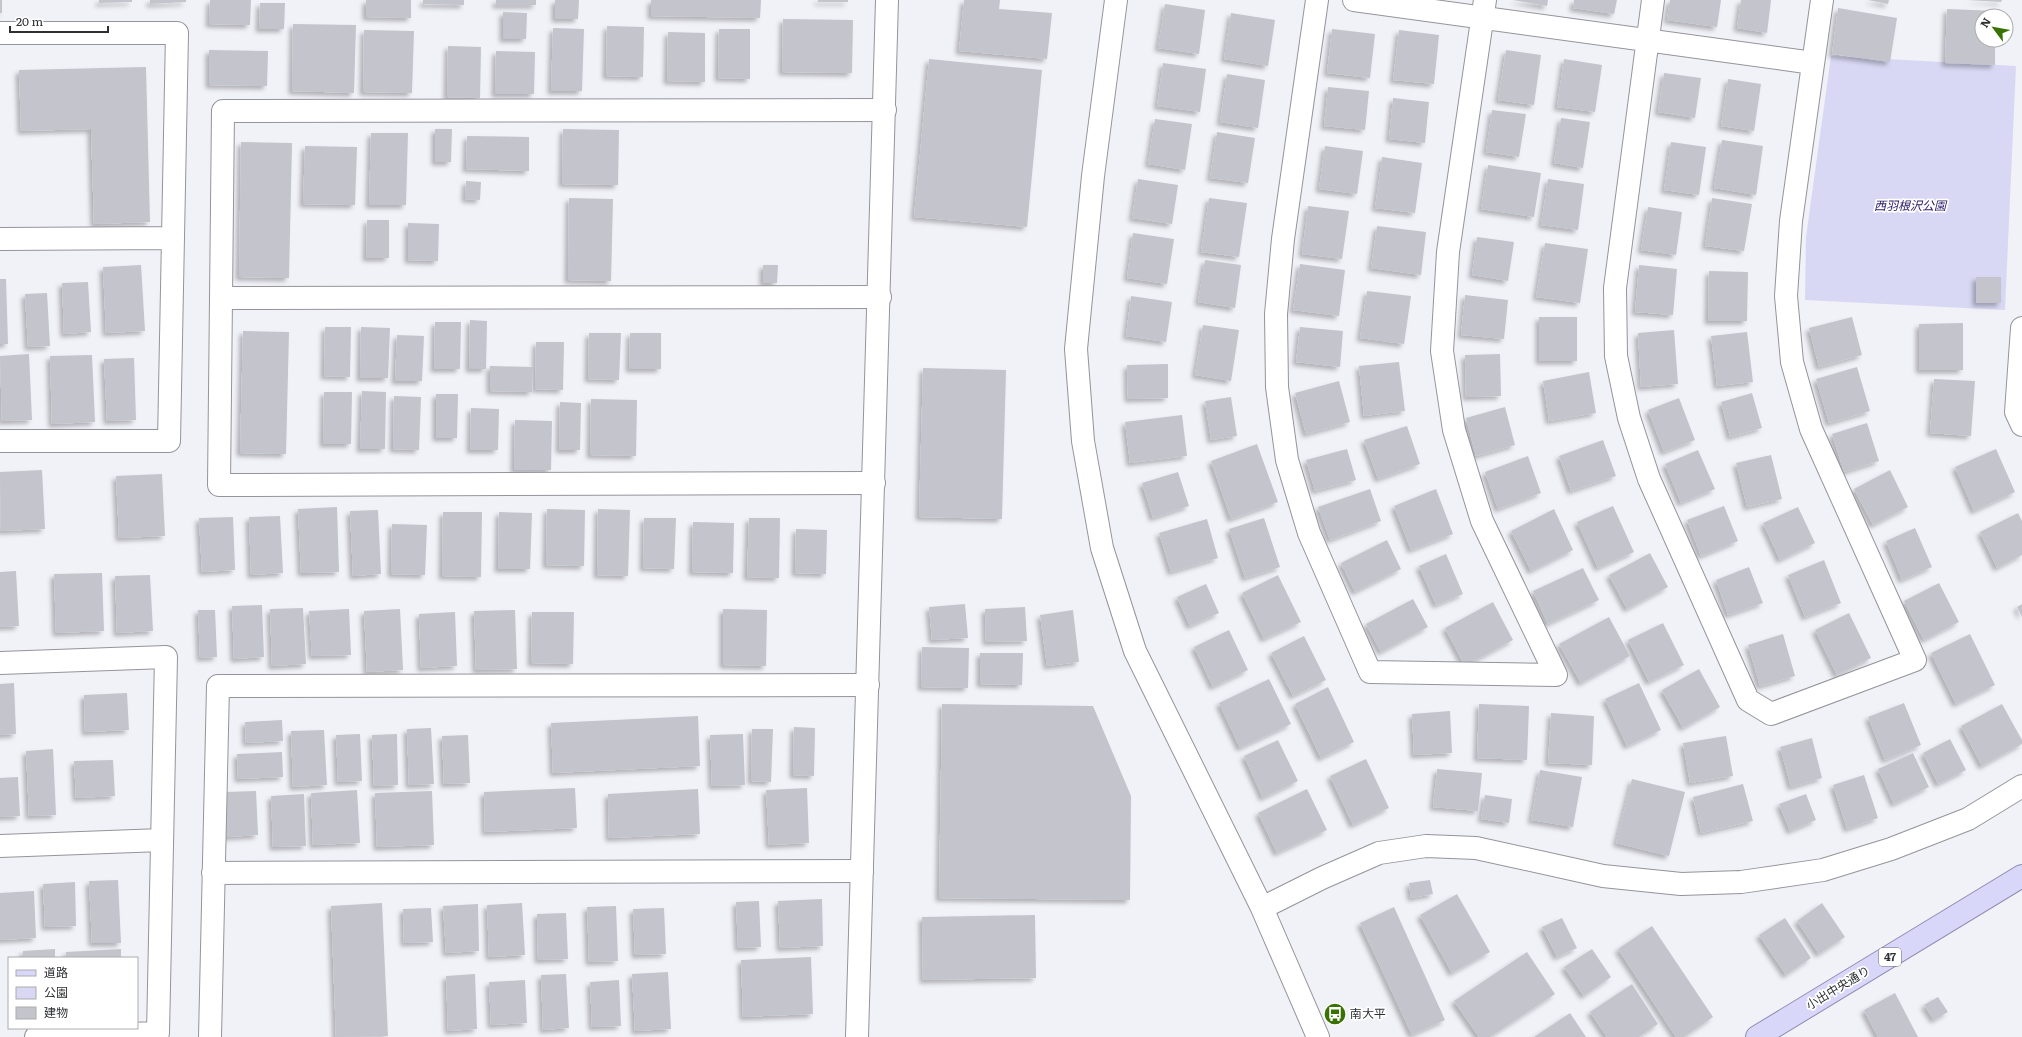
<svg xmlns="http://www.w3.org/2000/svg" width="2022" height="1037" viewBox="0 0 2022 1037" font-family="Literata,'Noto Sans JP',serif">
<style>
.green{fill:#d8d8f4}
.building{fill:#c4c5cc;filter:url(#shadow)}
.lines{fill:none;stroke-linecap:round;stroke-linejoin:round}
.street-casing{stroke:#94949a;stroke-width:24}
.secondary-casing{stroke:#94949a;stroke-width:24}
.primary-casing{stroke:#8c8bb0;stroke-width:24}
.street{stroke:#fff;stroke-width:22}
.secondary{stroke:#fff;stroke-width:22}
.primary{stroke:#d8d7f9;stroke-width:22}
.labels{text-anchor:middle;stroke-width:3.5;stroke-linejoin:round;paint-order:stroke}
.shield{fill:#fff;stroke:#6d6d6f;stroke-width:1}
.shield-label{font-size:11px;font-weight:bold;fill:#2e2f31}
.park-label{font-size:12px;font-style:italic;fill:#291866;stroke:#fff}
.street-label{font-size:12px;fill:#2e2f31;stroke:#fff}
.poi-label{font-size:12px;fill:#2e2f31;stroke:#fff;text-anchor:start}
</style>
<defs>
<filter id="shadow"><feDropShadow dx="-3.5" dy="3.5" stdDeviation="2" flood-color="#0004"/></filter>
</defs>
<rect width="100%" height="100%" fill="#f1f1f8"/>
<path class="green" d="M1831 56 2016 66 2005 310 1805 300 1806 237Z"/>
<path class="building" d="M0 0H2V13H0Z
M99 0H132V2L99 3Z
M150 0H186V2L150 4Z
M210 0H251L250 25 209 24Z
M366 0H411V18L366 17Z
M423 0H464V5L423 4Z
M496 0H536V5H496Z
M555 0H579L578 19H555Z
M651 0H761L760 18 651 16Z
M818 0H848V2H818Z
M964 0H1000L999 9 1052 13 1047 59 959 51Z
M1513 0H1548L1547 6Z
M1574 0H1617L1614 14 1573 8Z
M1670 0H1721L1717 27 1667 20Z
M1741 0H1771L1767 33 1737 28Z
M1868 0H1889L1888 4Z
M1967 0H2002L2001 2Z
M260 3H285L284 29H259Z
M1165 4 1205 10 1199 54 1158 48Z
M1838 8 1897 18 1890 62 1832 54Z
M1947 9 1997 11 1996 16H1982V40H1995V65L1945 63Z
M503 12 527 13 526 39H503Z
M1231 13 1275 20 1268 66 1224 59Z
M783 19 853 20 852 73 782 72Z
M293 24 356 25 354 93 292 91Z
M607 26 644 27 643 77 606 76Z
M553 28 584 29 582 91H551Z
M719 29H750V79L718 78Z
M1332 29 1375 34 1370 78 1327 73Z
M364 30 414 31 412 93 363 92Z
M1399 30 1439 35 1434 84 1393 80Z
M668 32 705 33V82L667 81Z
M448 46 481 47 480 98 447 97Z
M209 50 268 51 267 86 209 85Z
M1506 50 1541 55 1534 105 1498 100Z
M496 51 535 52 534 94H495Z
M929 59 1042 70 1027 227 914 217Z
M1564 59 1602 65 1595 112 1557 107Z
M1163 63 1206 69 1200 112 1157 106Z
M146 67 150 222 94 224 91 129 21 131 19 70Z
M1664 73 1701 78 1695 118 1658 112Z
M1227 74 1265 80 1258 128 1220 122Z
M1728 79 1761 84 1754 131 1721 126Z
M1328 87 1369 91 1365 130 1324 126Z
M1393 98 1429 102 1425 143 1389 139Z
M1492 110 1526 114 1519 157 1486 152Z
M1561 118 1590 122 1583 168 1554 163Z
M1155 119 1192 124 1185 170 1148 164Z
M435 129H452L451 162H435Z
M563 129 619 130 618 185 562 184Z
M1217 132 1255 138 1248 183 1210 178Z
M371 133H408L406 205H369Z
M467 136 529 137V171L466 169Z
M1722 140 1763 146 1756 195 1714 188Z
M241 142 292 143 289 278 239 277Z
M1671 142 1706 147 1699 195 1664 190Z
M305 146 357 147 355 205 303 204Z
M1325 146 1363 151 1357 194 1319 189Z
M1382 157 1422 163 1415 213 1375 208Z
M1488 165 1541 173 1534 217 1481 209Z
M1138 179 1178 185 1172 224 1132 218Z
M1548 179 1584 184 1578 230 1541 225Z
M466 181 481 182 480 200 465 199Z
M569 198 613 199 611 281 568 280Z
M1209 198 1247 203 1239 257 1201 252Z
M1712 198 1752 204 1744 251 1705 246Z
M1308 206 1349 211 1342 259 1302 254Z
M1648 207 1682 212 1676 255 1641 250Z
M367 220H389V258H366Z
M408 223 439 224 438 261 408 260Z
M1377 226 1426 232 1421 275 1371 268Z
M1133 233 1174 239 1167 284 1127 278Z
M1477 237 1514 242 1508 281 1472 275Z
M1545 243 1588 249 1580 303 1536 297Z
M1205 260 1241 265 1235 308 1198 302Z
M1300 264 1345 270 1339 316 1293 310Z
M141 265 145 331 106 333 103 267Z
M763 265H778L777 283H763Z
M1639 265 1677 269 1673 315 1635 312Z
M1709 271 1748 272 1747 321H1708Z
M1976 277H2001V303H1976Z
M0 279H6L8 344H0Z
M88 282 91 332 64 334 62 283Z
M1367 291 1411 296 1404 344 1360 338Z
M47 293 50 346 28 347 25 294Z
M1465 295 1508 300 1504 339 1461 335Z
M1131 296 1172 302 1166 342 1126 336Z
M1539 317H1577V361H1539Z
M1852 317 1862 355 1819 367 1809 328Z
M470 320 487 321 486 369H469Z
M435 322H461L460 369H434Z
M1963 323V370H1919V324Z
M1203 325 1239 330 1231 381 1195 375Z
M325 327H351L350 377 324 376Z
M361 327 390 328 388 378H360Z
M1300 327 1343 331 1340 367 1296 362Z
M1674 330 1678 384 1641 387 1638 333Z
M243 331 289 332 286 454 240 453Z
M1747 332 1753 382 1717 386 1711 336Z
M589 333H621L619 380 588 379Z
M630 333H661V369H629Z
M397 335 424 336 422 381H395Z
M536 342H564L563 390 535 389Z
M29 354 32 420 2 421 0 356Z
M1500 354 1501 396 1466 397 1465 355Z
M92 355 95 422 52 424 50 356Z
M134 358 136 420 107 421 104 359Z
M1399 362 1405 411 1364 416 1359 366Z
M1168 364V398L1128 399 1127 365Z
M490 366 533 367 532 392 490 391Z
M1857 367 1870 411 1829 423 1816 379Z
M923 368 1006 370 1002 519 919 517Z
M1589 372 1596 413 1549 421 1543 381Z
M1934 379 1975 381 1971 436 1930 433Z
M1339 381 1350 422 1306 434 1295 393Z
M362 391 386 392 385 449H360Z
M324 392H352L351 444H323Z
M1752 393 1762 428 1730 437 1721 402Z
M436 394H458L457 438H436Z
M394 396 421 397 419 450 393 449Z
M1231 397 1237 436 1211 440 1205 401Z
M1679 398 1695 440 1664 452 1648 410Z
M591 399 637 400 636 456 590 455Z
M560 402 581 403 580 450H559Z
M1505 407 1515 445 1476 456 1466 418Z
M471 408 499 409 498 450H470Z
M1182 415 1187 456 1130 463 1125 422Z
M515 420 552 421 551 470H514Z
M1867 423 1879 461 1844 472 1832 434Z
M1407 426 1420 464 1378 479 1364 440Z
M1603 440 1616 476 1571 491 1559 456Z
M1257 444 1278 502 1231 519 1211 461Z
M1347 449 1356 480 1315 491 1306 460Z
M1996 449 2015 492 1974 511 1955 467Z
M1698 450 1715 489 1681 503 1665 464Z
M1771 455 1782 499 1747 507 1736 463Z
M1528 456 1541 493 1498 509 1485 472Z
M42 470 45 529 1 531 0 472Z
M1890 470 1908 507 1873 525 1854 489Z
M1178 472 1189 506 1153 518 1142 483Z
M162 474 165 536 119 538 116 476Z
M1370 489 1381 521 1330 540 1318 507Z
M1436 489 1453 534 1411 550 1394 506Z
M1613 506 1634 552 1598 568 1577 522Z
M1724 506 1738 541 1701 556 1687 520Z
M337 507 339 572 301 573 298 509Z
M1798 507 1815 543 1780 560 1763 523Z
M547 509 585 510 584 566 546 565Z
M598 509 630 510 628 576 597 575Z
M1554 509 1573 550 1531 571 1511 531Z
M378 510 381 574 353 576 350 511Z
M443 512H482L481 577 442 576Z
M499 512 532 513 530 569H498Z
M2018 513 2022 521V555L1997 568 1980 532Z
M280 516 283 573 251 575 249 517Z
M233 517 235 570 202 572 199 518Z
M644 518H676L674 569 643 568Z
M749 518H780L779 578 747 577Z
M1264 518 1280 567 1245 578 1229 529Z
M1207 519 1218 558 1171 572 1159 533Z
M693 522 734 523 733 573 692 572Z
M392 524 427 525 425 575 391 574Z
M1915 528 1932 567 1902 580 1886 541Z
M796 529 827 530 826 574 795 573Z
M1387 540 1401 569 1355 592 1341 563Z
M1650 553 1668 587 1627 609 1609 575Z
M1446 554 1463 594 1436 605 1419 566Z
M1824 560 1841 603 1805 617 1788 575Z
M1749 567 1763 603 1728 615 1716 580Z
M1583 568 1599 600 1548 624 1533 591Z
M16 571 19 626 0 627V572Z
M102 573 104 631 56 633 54 574Z
M150 575 153 631 117 633 115 576Z
M1278 575 1301 622 1264 639 1242 593Z
M1939 583 1959 622 1924 640 1904 601Z
M1206 584 1219 613 1190 626 1177 597Z
M1413 599 1428 627 1381 652 1366 624Z
M1493 602 1513 640 1465 666 1445 628Z
M965 604 968 638 932 640 929 607Z
M2022 604V617L2017 607Z
M262 605 264 657 234 659 232 606Z
M1025 607 1027 641 986 642 985 609Z
M303 608 306 664 272 666 270 609Z
M349 609 351 655 312 656 309 611Z
M400 609 403 670 367 672 364 611Z
M723 609 767 610 766 666 723 665Z
M198 610H215L217 657 200 658Z
M515 610 517 669 476 670 474 611Z
M1073 610 1079 662 1047 666 1040 615Z
M455 612 457 666 421 668 419 614Z
M532 612H574L573 664 531 663Z
M1849 613 1871 658 1837 675 1815 630Z
M1609 617 1630 656 1581 683 1559 644Z
M1663 623 1684 665 1649 682 1628 640Z
M1229 630 1248 670 1213 687 1194 647Z
M1783 634 1795 676 1760 686 1748 645Z
M1970 634 1995 685 1956 704 1931 653Z
M1304 636 1326 680 1293 696 1271 653Z
M922 647 969 648 968 688 921 687Z
M980 653H1023L1022 685 980 684Z
M1699 669 1720 707 1683 728 1662 690Z
M1269 679 1291 724 1240 748 1219 703Z
M14 683 16 734 0 735V684Z
M1639 683 1661 730 1627 746 1605 699Z
M1328 687 1354 742 1321 758 1295 704Z
M127 693 129 730 85 732 84 695Z
M1904 703 1921 745 1885 760 1868 717Z
M942 704 1093 706 1131 796 1130 900 939 898Z
M1479 704 1529 706 1527 760 1477 758Z
M2002 704 2022 740V744L1982 766 1961 726Z
M1450 711 1452 753 1414 755 1412 714Z
M1551 713 1594 716 1592 765 1548 763Z
M698 716 700 766 553 773 551 723Z
M282 720 283 741 246 743 245 722Z
M794 727 815 728 814 776 793 775Z
M431 728 434 784 409 785 407 729Z
M752 729H773L771 782 751 781Z
M324 730 327 785 293 787 291 731Z
M360 734 362 781 338 782 336 735Z
M397 734 398 785 374 786 372 735Z
M743 734 745 785 712 786 710 735Z
M468 735 470 783 444 784 442 736Z
M1726 736 1733 776 1690 783 1683 743Z
M1812 738 1822 778 1791 787 1780 747Z
M1950 739 1966 770 1938 784 1923 753Z
M1278 740 1298 781 1263 798 1244 756Z
M53 749 56 815 29 816 26 751Z
M282 752 283 777 238 779 237 754Z
M1913 753 1929 787 1894 804 1878 769Z
M1366 759 1389 808 1353 825 1330 776Z
M113 760 115 796 76 798 74 761Z
M1437 769 1482 773 1478 811 1433 807Z
M1540 770 1582 777 1573 827 1531 820Z
M1864 775 1878 818 1847 829 1833 785Z
M18 777 20 816 0 817V778Z
M1632 779 1685 792 1669 856 1616 843Z
M1743 784 1753 821 1701 833 1693 797Z
M575 788 577 828 485 832 484 792Z
M807 788 809 843 769 845 766 790Z
M698 789 700 834 609 838 608 794Z
M1307 789 1327 830 1277 853 1258 813Z
M357 790 360 843 313 845 311 793Z
M256 791 258 835 227 837 225 792Z
M432 791 434 845 377 847 375 793Z
M304 794 306 846 273 847 271 796Z
M1806 794 1816 820 1790 831 1779 804Z
M1485 795 1512 799 1509 823 1481 819Z
M118 880 121 943H92L89 881Z
M1430 880 1433 894 1411 898 1409 883Z
M75 882 76 926 45 927 43 884Z
M34 891 36 938 0 940V893Z
M1457 894 1490 952 1452 973 1420 915Z
M822 899 823 946 780 948 778 901Z
M759 901 761 947 738 948 736 902Z
M382 903 388 1036 336 1037 331 906Z
M522 903 525 955 489 957 487 905Z
M1822 903 1845 937 1819 954 1797 921Z
M478 904 479 951 446 953 443 906Z
M616 906 618 961 589 962 587 907Z
M1394 907 1445 1020 1412 1035 1360 923Z
M431 908 433 942 404 943 403 909Z
M664 908 666 954 635 955 633 909Z
M566 913 568 959 538 960 537 914Z
M1035 915 1036 978 923 980 922 917Z
M1562 918 1577 948 1557 957 1542 927Z
M1785 918 1811 958 1786 975 1759 935Z
M1652 926 1713 1017 1684 1037H1676L1618 949Z
M55 949V958H23V951Z
M121 949V958H66V952Z
M1592 949 1611 977 1584 996 1564 967Z
M1527 952 1555 994 1490 1037H1479L1454 1001Z
M811 957 813 1014 743 1017 741 960Z
M668 972 671 1029 635 1031 632 974Z
M475 974 477 1029 448 1031 446 976Z
M566 974 569 1028 543 1030 541 975Z
M525 980 527 1023 491 1025 489 982Z
M619 980 621 1026 592 1027 590 982Z
M1632 984 1658 1024 1639 1037H1607L1590 1012Z
M1895 993 1918 1037H1878L1864 1010Z
M1938 997 1948 1012 1934 1020 1924 1005Z
M1570 1013 1586 1037H1534Z"/>
<g class="lines">
<g class="street-casing">
<path id="street" d="M1317 0 1283 239 1276 314 1277 387 1287 460 1309 533 1370 672 1556 675 1482 521 1454 430 1442 351 1448 252 1485 0
M1354 0 1813 63
M1653 0 1615 288 1616 356 1629 418 1649 479 1748 700 1771 714 1915 660 1811 429 1792 362 1786 296 1791 221 1822 0
M0 33H177L169 441H0
M0 239 173 238
M221 298 880 297
M2022 328 2016 412 2022 425
M874 483 219 485 223 111 885 110
M0 663 166 657 158 1033 36 1037
M0 846 162 840
M213 873 862 871
M210 1037 218 686 868 685"/>
</g>
<g class="secondary-casing">
<path id="secondary" d="M1116 0 1093 176 1076 349 1083 441 1102 548 1135 651 1262 908 1318 1037
M1262 908 1322 878 1379 853 1426 846 1476 848 1603 876 1681 884 1741 882 1823 870 1891 849 1968 819 2022 786
M857 1037 887 0"/>
</g>
<g class="primary-casing">
<path id="primary" d="M1757 1037 2022 876"/>
</g>
<use href="#street" class="street"/>
<use href="#secondary" class="secondary"/>
<use href="#primary" class="primary"/>
</g>
<defs>
<g id="bus-disc" transform="scale(1.15)"><circle r="9.5" fill="#397202" stroke="#fff"/><path d="M-5-6H5V4H4V6H2V4H-2V6H-4V4H-5ZM-3.5-4V0h7V-4ZM-3.5 1.2v1.5H-2V1.2ZM2 1.2v1.5H3.5V1.2Z" fill="#fff"/></g>
</defs>
<g fill-rule="evenodd">
<use href="#bus-disc" x="1335" y="1014"/>
</g>
<g class="labels">
<rect class="shield" x="1879" y="948" width="22" height="18" rx="3"/>
<g class="shield-label">
<text x="1890" y="961">47</text>
</g>
<g class="park-label">
<text x="1910" y="210">西羽根沢公園</text>
</g>
<g class="street-label">
<text transform="translate(1838 988) rotate(-31)" y="4">小出中央通り</text>
</g>
<g class="poi-label">
<text x="1350" y="1018">南大平</text>
</g>
</g>
<rect x="8" y="957" width="130" height="72" fill="#ffffff" stroke="#abacad"/>
<rect x="16" y="970" width="20" height="6" fill="#d8d7f9" stroke="#abacad"/>
<text x="44" y="977" font-size="12" fill="#2e2f31">道路</text>
<rect x="16" y="987" width="20" height="12" fill="#d8d8f4" stroke="#abacad"/>
<text x="44" y="997" font-size="12" fill="#2e2f31">公園</text>
<rect x="16" y="1007" width="20" height="12" fill="#c4c5cc" stroke="#abacad"/>
<text x="44" y="1017" font-size="12" fill="#2e2f31">建物</text>
<g transform="translate(1994 28) rotate(302)"><circle r="19" fill="#ffffff" stroke="#abacad"/>
<path d="M0-3L7 15L0 10L-7 15Z" fill="#397202"/>
<text y="-6" font-size="11" font-weight="bold" text-anchor="middle" fill="#2e2f31">N</text>
</g>
<path d="M10 26v6h98v-6" fill="none" stroke="#2e2f31" stroke-width="2"/>
<text x="16" y="26" font-size="12" fill="#2e2f31" stroke="#ffffff" stroke-width="3" paint-order="stroke">20 m</text>
</svg>
